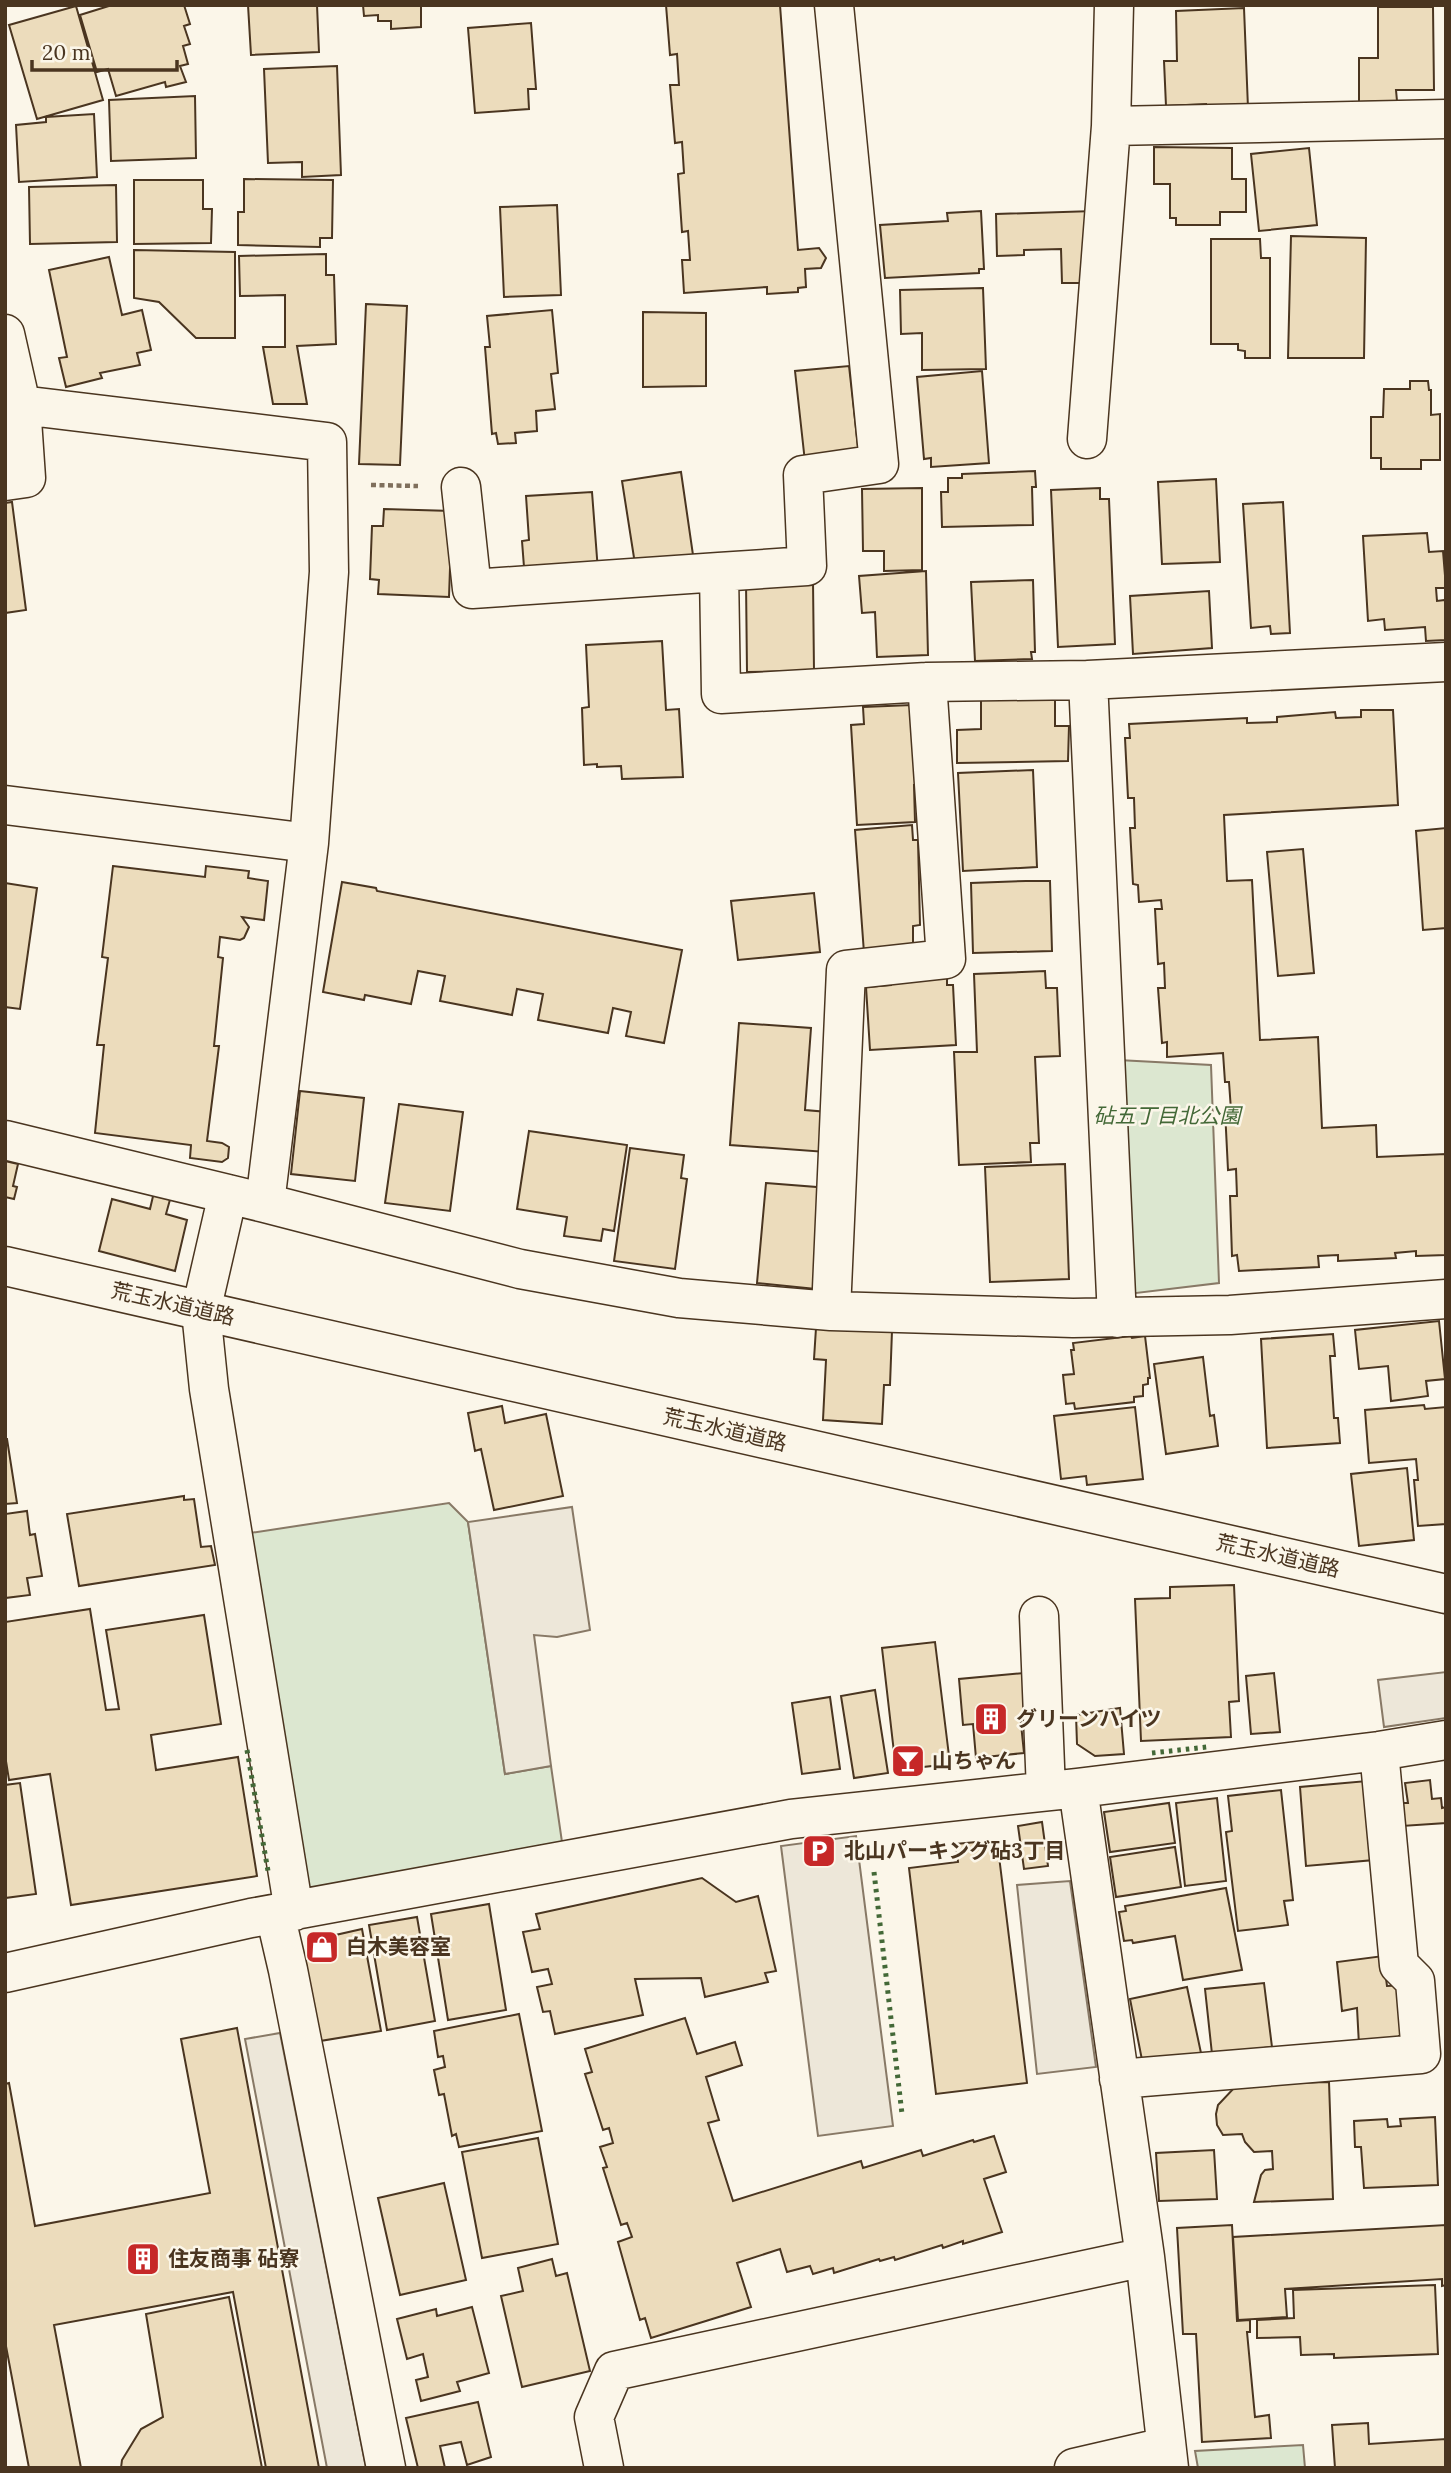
<svg xmlns="http://www.w3.org/2000/svg" width="1451" height="2473" viewBox="0 0 1451 2473" font-family="Lora,'Noto Sans JP',serif">
<style>
.green{fill:#dce7d0;stroke:#887966;stroke-width:2}
.parking{fill:#ede7d9;stroke:#887966;stroke-width:2}
.building{fill:#ecdcbc;stroke:#4a3520;stroke-width:2}
.lines{fill:none;stroke-linecap:round;stroke-linejoin:round}
.minor-casing{stroke:#4a3520;stroke-width:41}
.major-casing{stroke:#4a3520;stroke-width:41}
.path{stroke:#7f6f5c;stroke-width:4.5;stroke-dasharray:5 3.5;stroke-linecap:butt}
.minor{stroke:#fbf6e9;stroke-width:38}
.major{stroke:#fbf6e9;stroke-width:38}
.hedge{stroke:#436837;stroke-width:5;stroke-dasharray:3.5 5;stroke-linecap:butt}
.labels{text-anchor:middle;stroke-width:5;stroke-linejoin:round;paint-order:stroke}
.park-label{font-size:21px;font-style:italic;fill:#436837;stroke:#fbf6e9}
.street-label{font-size:21px;fill:#4a3520;stroke:#fbf6e9}
.poi-label{font-size:21px;font-weight:bold;fill:#4a3520;stroke:#fbf6e9;text-anchor:start}
</style>
<rect width="100%" height="100%" fill="#fbf6e9"/>
<path class="green" d="M1118 1060 1211 1065 1219 1283 1128 1294Z
M449 1503 468 1522 505 1774 551 1766 562 1842 315 1893 302 1882 250 1533Z
M1303 2445 1305 2468H1198L1195 2451Z"/>
<path class="parking" d="M572 1507 590 1630 557 1637 534 1635 551 1766 505 1774 468 1522Z
M1446 1672V1718L1384 1727 1378 1680Z
M856 1836 893 2126 818 2136 781 1846Z
M1070 1881 1096 2067 1037 2074 1017 1885Z
M280 2033 366 2468H327L245 2039Z"/>
<path class="building" d="M112 5H184L190 24 184 26 190 44 183 46 188 64 180 66 186 82 166 87 165 82 116 96 108 69 97 72 80 15Z
M248 5H317L319 52 251 55Z
M363 5H421V27L391 29V21H378V15L364 16Z
M666 5H780L798 250 819 248 826 258 821 268 805 269 806 287 798 288V292L767 294V287L684 293 682 260H690L688 231 682 232 678 174 684 173 682 142 675 143 670 85H679L677 54 670 55Z
M76 6 103 100 37 119 9 25Z
M1378 7H1433L1434 90H1396L1397 101 1359 102V58H1378Z
M1244 8 1248 108 1206 110V104L1166 106 1164 61H1177L1176 11Z
M531 23 536 89H528L529 109 475 113 468 28Z
M337 66 341 175 302 177V162L268 163 264 69Z
M195 96 196 158 111 161 109 100Z
M94 114 97 177 19 182 16 125 46 122V117Z
M1154 147 1232 148V179H1246V212H1220V225H1176V218H1170V184H1154Z
M1309 148 1317 225 1259 231 1251 154Z
M244 179 333 180 332 238H320V247L238 245V212H244Z
M134 180H203V209H212L211 243 134 244Z
M116 185 117 242 30 244 29 187Z
M557 205 561 295 504 297 500 207Z
M981 211 984 269H979V273L885 278 880 225 948 221 947 213Z
M1094 211 1096 283H1062L1061 249 1024 250V255L997 256 996 214Z
M1291 236 1366 238 1364 358H1288Z
M1211 239H1260L1261 258H1270V358H1245V351L1238 350V344H1211Z
M134 250 235 252V338H196L159 302 134 298Z
M326 254V275H334L336 344 297 346 307 404H273L263 347H285V295L240 296 239 256Z
M109 257 122 315 142 310 151 350 137 353 140 365 100 373 102 378 66 387 59 358 67 357 49 270Z
M983 288 986 369 922 370V333L901 334 900 290Z
M366 304 407 306 400 465 359 464Z
M552 310 558 373 551 374 555 409 536 411 537 431 515 433 516 443 498 444 496 433 492 434 485 347H490L487 316Z
M643 312 706 313V386L643 387Z
M849 366 859 456 805 462 795 371Z
M982 371 989 463 931 467V458L924 459 917 377Z
M1410 381H1428L1429 390H1431V415L1440 414V460H1421V469H1381V458H1371V417H1383L1384 389H1410Z
M1035 471 1036 487H1032L1033 525 942 527 941 492H948V478H962V474Z
M681 472 693 555 635 564 622 481Z
M1216 479 1220 562 1162 564 1158 482Z
M922 488V570L884 571V551H863L862 489Z
M1100 488V499H1109L1115 644 1058 647 1051 490Z
M592 492 598 571 525 580 522 541 529 540 526 496Z
M12 502 26 610 5 613V503Z
M1283 502 1290 633 1271 634 1270 626 1251 628 1243 504Z
M384 509 452 511 449 597 378 594 379 580 370 579 372 526H383Z
M1427 533 1429 552 1443 551 1446 588H1436L1437 601 1445 600 1446 640 1426 641 1425 627 1385 630 1384 619 1368 621 1363 536Z
M926 571 928 655 877 657 875 612 862 613 859 576Z
M1033 580 1035 652H1031L1032 659 975 661 971 582Z
M813 581 814 671 747 672 746 582Z
M1209 591 1212 648 1133 654 1130 596Z
M662 641 666 710 679 709 683 777 622 779 621 766 597 767V764L584 765 582 708 589 707 586 645Z
M1055 697V726H1069L1068 761 957 763V730L981 729V698Z
M912 705 916 785H914L915 822 857 825 851 725 864 724 863 707Z
M1361 710H1393L1398 805 1224 815 1227 881 1252 880 1260 1040 1318 1037 1322 1128 1376 1125 1377 1157 1446 1154V1255L1416 1256V1251L1395 1253 1396 1258 1338 1261V1255L1318 1256 1319 1267 1239 1271 1237 1255 1232 1256 1230 1196H1237L1236 1169 1228 1170 1225 1110H1231L1229 1082H1225L1223 1053 1167 1057V1042L1162 1043 1158 988H1165L1164 963 1158 964 1155 909H1162L1161 900 1139 902 1138 885 1133 884 1130 828H1135L1134 798H1128L1125 738H1130L1129 724 1247 718V723L1277 722V717L1335 712 1336 718 1361 717Z
M1033 770 1037 867 963 871 958 773Z
M912 825 913 840H918L920 925 913 926V950L864 953 855 830Z
M1446 828V928L1423 930 1416 831Z
M1303 849 1314 973 1278 976 1267 852Z
M113 866 205 877 206 866 249 871 248 878 268 881 264 920 242 917 249 927 244 938 240 940 220 937 218 957 223 958 214 1046H219L207 1141 222 1143 229 1147 228 1158 222 1162 190 1158 191 1145 95 1133 104 1045H97L108 958 102 957Z
M1026 881H1050L1052 951 973 953 971 883Z
M342 882 376 888 377 891 682 950 664 1043 626 1036 631 1012 613 1008 608 1033 538 1020 543 994 517 989 512 1015 440 1001 445 976 418 971 411 1004 365 995 364 1000 323 992Z
M5 883 37 888 20 1009 5 1007Z
M814 893 820 952 738 960 731 901Z
M1045 971 1046 988H1057L1060 1056 1035 1057 1039 1143H1030L1031 1162 959 1165 954 1052H977L974 974Z
M947 977V985H953L956 1045 870 1050 866 987 891 985 892 978Z
M739 1023 811 1028 805 1110 828 1112 826 1152 730 1145Z
M300 1091 364 1098 355 1181 291 1174Z
M399 1104 463 1112 450 1211 385 1203Z
M529 1131 627 1145 614 1231 603 1229 601 1241 564 1236 567 1217 517 1209Z
M630 1148 684 1155 681 1178 687 1179 675 1269 614 1261Z
M5 1161 18 1164 13 1186 17 1187 14 1199 5 1197Z
M1065 1164 1069 1279 990 1282 985 1167Z
M766 1183 829 1188 816 1289 757 1283Z
M154 1192 171 1196 166 1214 187 1220 175 1271 99 1251 112 1199 150 1209Z
M1439 1321 1445 1379 1426 1381 1428 1396 1391 1401 1388 1366 1359 1369 1355 1330Z
M816 1328 892 1331 890 1385H884L882 1424 823 1420 826 1360 814 1359Z
M1333 1334 1335 1356H1330L1334 1418H1338L1340 1443 1267 1448 1261 1339Z
M1131 1336 1132 1338 1145 1336 1150 1378H1148V1384L1143 1385V1396L1134 1397V1402L1075 1409 1074 1403 1066 1404 1063 1375 1074 1374 1071 1350H1074L1073 1343Z
M1203 1357 1210 1416 1214 1415 1218 1446 1166 1454 1154 1364Z
M1424 1405 1425 1409 1446 1407V1524L1418 1526 1414 1480H1418L1416 1459 1369 1463 1365 1410Z
M502 1406 505 1423 546 1414 563 1496 494 1510 481 1449 475 1451 468 1413Z
M1135 1407 1143 1479 1087 1485 1086 1476 1061 1479 1054 1416Z
M5 1439H7L17 1503 5 1504Z
M1407 1468 1414 1540 1359 1546 1351 1474Z
M184 1496V1500L194 1499 201 1547 211 1546 215 1565 79 1586 67 1514Z
M27 1511 30 1535 35 1534 42 1576 27 1578 30 1595 5 1598V1514Z
M1234 1585 1239 1701 1229 1702 1231 1737 1141 1741 1135 1599 1170 1598V1587Z
M90 1609 106 1710 119 1709 106 1630 204 1615 221 1724 151 1735 156 1770 238 1757 257 1876 71 1905 50 1774 9 1780 5 1755V1622Z
M935 1642 950 1764 896 1770 882 1648Z
M1024 1673 1028 1713 1020 1714 1024 1753 976 1758 973 1724 963 1725 959 1679Z
M1274 1673 1280 1732 1251 1734 1246 1676Z
M875 1690 888 1773 854 1778 841 1696Z
M830 1697 840 1769 802 1774 792 1703Z
M1120 1708 1124 1754 1095 1756 1077 1744 1076 1715Z
M1430 1780 1432 1799 1441 1798 1442 1808 1446 1807V1823L1402 1826 1400 1803H1408L1405 1783Z
M1367 1781 1374 1860 1306 1866 1300 1787Z
M20 1783 36 1894 5 1898V1785Z
M1281 1790 1293 1900 1284 1901 1288 1925 1238 1931 1226 1832 1232 1831 1228 1796Z
M1217 1798 1226 1881 1185 1886 1176 1803Z
M1169 1803 1175 1843 1110 1852 1104 1812Z
M1042 1822 1048 1866 1024 1869 1018 1826Z
M997 1840 1027 2083 936 2094 909 1868 958 1862 956 1844Z
M1175 1847 1181 1887 1116 1897 1110 1857Z
M702 1878 736 1902 758 1896 776 1971 765 1973 768 1982 705 1997 701 1978 635 1979 643 2015 555 2034 550 2011 543 2012 537 1987 552 1984 548 1969 532 1972 523 1932 540 1929 536 1914Z
M1226 1888 1242 1970 1183 1980 1175 1936 1133 1943 1132 1940 1124 1941 1119 1912 1126 1911 1125 1906Z
M489 1904 506 2010 448 2020 431 1914Z
M417 1917 435 2021 387 2030 369 1925Z
M362 1929 381 2031 320 2041 305 1958 318 1939Z
M1383 1956 1387 1986 1408 1985 1415 2035 1399 2036V2043L1359 2045 1357 2008 1342 2011 1337 1962Z
M1264 1983 1272 2047 1212 2054 1205 1989Z
M1187 1987 1201 2053 1143 2065 1130 1999Z
M519 2014 542 2131 459 2147 456 2134 452 2136 444 2094 439 2095 434 2070 445 2067 443 2056 438 2057 434 2031Z
M685 2018 697 2054 735 2042 742 2065 706 2077 719 2120 708 2123 733 2201 861 2161 863 2168 921 2150 923 2156 973 2140 974 2142 994 2136 1006 2172 984 2179 1002 2232 963 2244V2241L943 2248 942 2245 895 2260 894 2257 880 2261 879 2259 834 2273 833 2268 813 2274 810 2266 787 2272 780 2249 737 2263 751 2307 651 2338 645 2318 640 2320 618 2242 632 2237 627 2223 621 2225 603 2168 607 2167 600 2147 613 2143 609 2128 603 2130 585 2074 592 2072 585 2049Z
M237 2028 319 2468H266L233 2292 54 2325 81 2468H29L5 2341V2084L9 2083 35 2226 210 2193 181 2039Z
M1329 2082 1333 2199 1254 2202 1261 2175 1265 2170 1273 2169 1272 2151 1254 2152 1245 2142 1242 2134 1223 2135 1217 2125 1216 2114 1218 2105 1234 2088 1244 2084Z
M1435 2117 1438 2185 1364 2188 1361 2147H1355L1354 2121 1387 2119 1388 2127 1401 2126 1400 2119Z
M538 2138 558 2244 482 2258 462 2152Z
M1214 2150 1217 2199 1159 2201 1156 2153Z
M444 2183 466 2280 400 2295 378 2198Z
M1232 2225 1237 2321 1250 2320V2332H1247L1255 2417 1269 2415 1271 2438 1202 2442 1196 2334H1183L1177 2228Z
M1446 2225V2285L1442 2286V2279L1285 2289 1287 2317 1238 2320 1233 2237Z
M552 2259 556 2276 567 2273 590 2371 522 2387 501 2296 523 2291 518 2268Z
M1435 2285 1438 2354 1334 2358V2354L1301 2355 1300 2337 1257 2338V2320L1294 2318 1293 2290Z
M229 2297 262 2468H121L122 2460 141 2429 163 2417 146 2314Z
M472 2307 489 2373 457 2382 460 2391 421 2401 416 2380 428 2377 423 2354 407 2359 397 2319 436 2309 437 2316Z
M478 2402 491 2457 467 2465 461 2442 440 2446 445 2468H418L406 2418Z
M1368 2423 1369 2444 1446 2439V2468H1335L1332 2425Z"/>
<g class="lines">
<g class="minor-casing">
<path id="minor" d="M1111 126 1446 119
M5 334 21 405 327 442 329 572 309 843 265 1203
M1087 439 1111 126 1114 5
M5 481 26 478 21 405
M461 487 472 589 719 572 721 694 927 682 1088 680
M719 572 807 566 803 475 879 464 834 5
M5 805 309 843
M5 1140 265 1203 520 1269 679 1298 831 1311 1073 1318 1230 1315 1446 1299
M228 1194 201 1311 209 1389 294 1911
M831 1311 846 970 946 959 927 682
M1117 1318 1088 680 1446 662
M1039 1616 1046 1791
M1078 1788 1145 2257 1169 2468
M275 1914 288 1970 386 2468
M5 1973 251 1918 791 1819 1078 1788 1379 1751 1446 1740
M1119 2079 1421 2054 1415 1981 1399 1965 1379 1751
M604 2468 594 2417 614 2371 1145 2257
M1074 2468 1165 2447"/>
</g>
<g class="major-casing">
<path id="major" d="M5 1266 1446 1594"/>
</g>
<path class="path" d="M371 485 418 486"/>
<use href="#minor" class="minor"/>
<use href="#major" class="major"/>
<path class="hedge" d="M247 1750 268 1871
M1152 1753 1207 1747
M874 1872 902 2114"/>
</g>
<defs>
<g id="building-square" transform="scale(1.75)"><rect x="-9" y="-9" width="18" height="18" rx="4" fill="#c62828" stroke="#fbf6e9"/><path d="M-4-6H4V6H1V3H-1V6H-4ZM-2.5-4.3h1.7v1.8h-1.7ZM.8-4.3h1.7v1.8H.8ZM-2.5-1h1.7V.8h-1.7ZM.8-1h1.7V.8H.8Z" fill="#fff"/></g>
<g id="bar-square" transform="scale(1.75)"><rect x="-9" y="-9" width="18" height="18" rx="4" fill="#c62828" stroke="#fbf6e9"/><path d="M-6-5H6L.8 .8V4.5H3.5V6h-7V4.5H-.8V.8Z" fill="#fff"/></g>
<g id="parking-square" transform="scale(1.75)"><rect x="-9" y="-9" width="18" height="18" rx="4" fill="#c62828" stroke="#fbf6e9"/><path d="M-3.5-5.5H1a3.5 3.5 0 0 1 0 7H-1V5.5H-3.5ZM-1-3.4V-.6H.8a1.4 1.4 0 0 0 0-2.8Z" fill="#fff"/></g>
<g id="shop-square" transform="scale(1.75)"><rect x="-9" y="-9" width="18" height="18" rx="4" fill="#c62828" stroke="#fbf6e9"/><path d="M-5-2.5h2.3a2.7 3.5 0 0 1 5.4 0H5L5.5 6h-11ZM-1.5-2.5h3a1.5 2.3 0 0 0-3 0Z" fill="#fff"/></g>
</defs>
<g fill-rule="evenodd">
<use href="#building-square" x="991" y="1719"/>
<use href="#bar-square" x="908" y="1761"/>
<use href="#parking-square" x="819" y="1851"/>
<use href="#shop-square" x="322" y="1947"/>
<use href="#building-square" x="143" y="2259"/>
</g>
<g class="labels">
<g class="park-label">
<text x="1167" y="1123">砧五丁目北公園</text>
</g>
<g class="street-label">
<text transform="translate(173 1304) rotate(13)" y="7">荒玉水道道路</text>
<text transform="translate(725 1430) rotate(13)" y="7">荒玉水道道路</text>
<text transform="translate(1278 1556) rotate(13)" y="7">荒玉水道道路</text>
</g>
<g class="poi-label">
<text x="1016" y="1726">グリーンハイツ</text>
<text x="932" y="1768">山ちゃん</text>
<text x="844" y="1858">北山パーキング砧3丁目</text>
<text x="346" y="1954">白木美容室</text>
<text x="168" y="2266">住友商事 砧寮</text>
</g>
</g>
<rect width="1451" height="2473" fill="none" stroke="#4a3520" stroke-width="14"/>
<path d="M32 60v10h145v-10" fill="none" stroke="#4a3520" stroke-width="3.5"/>
<text x="42" y="60" font-size="21" fill="#4a3520" stroke="#fbf6e9" stroke-width="5" paint-order="stroke">20 m</text>
</svg>
